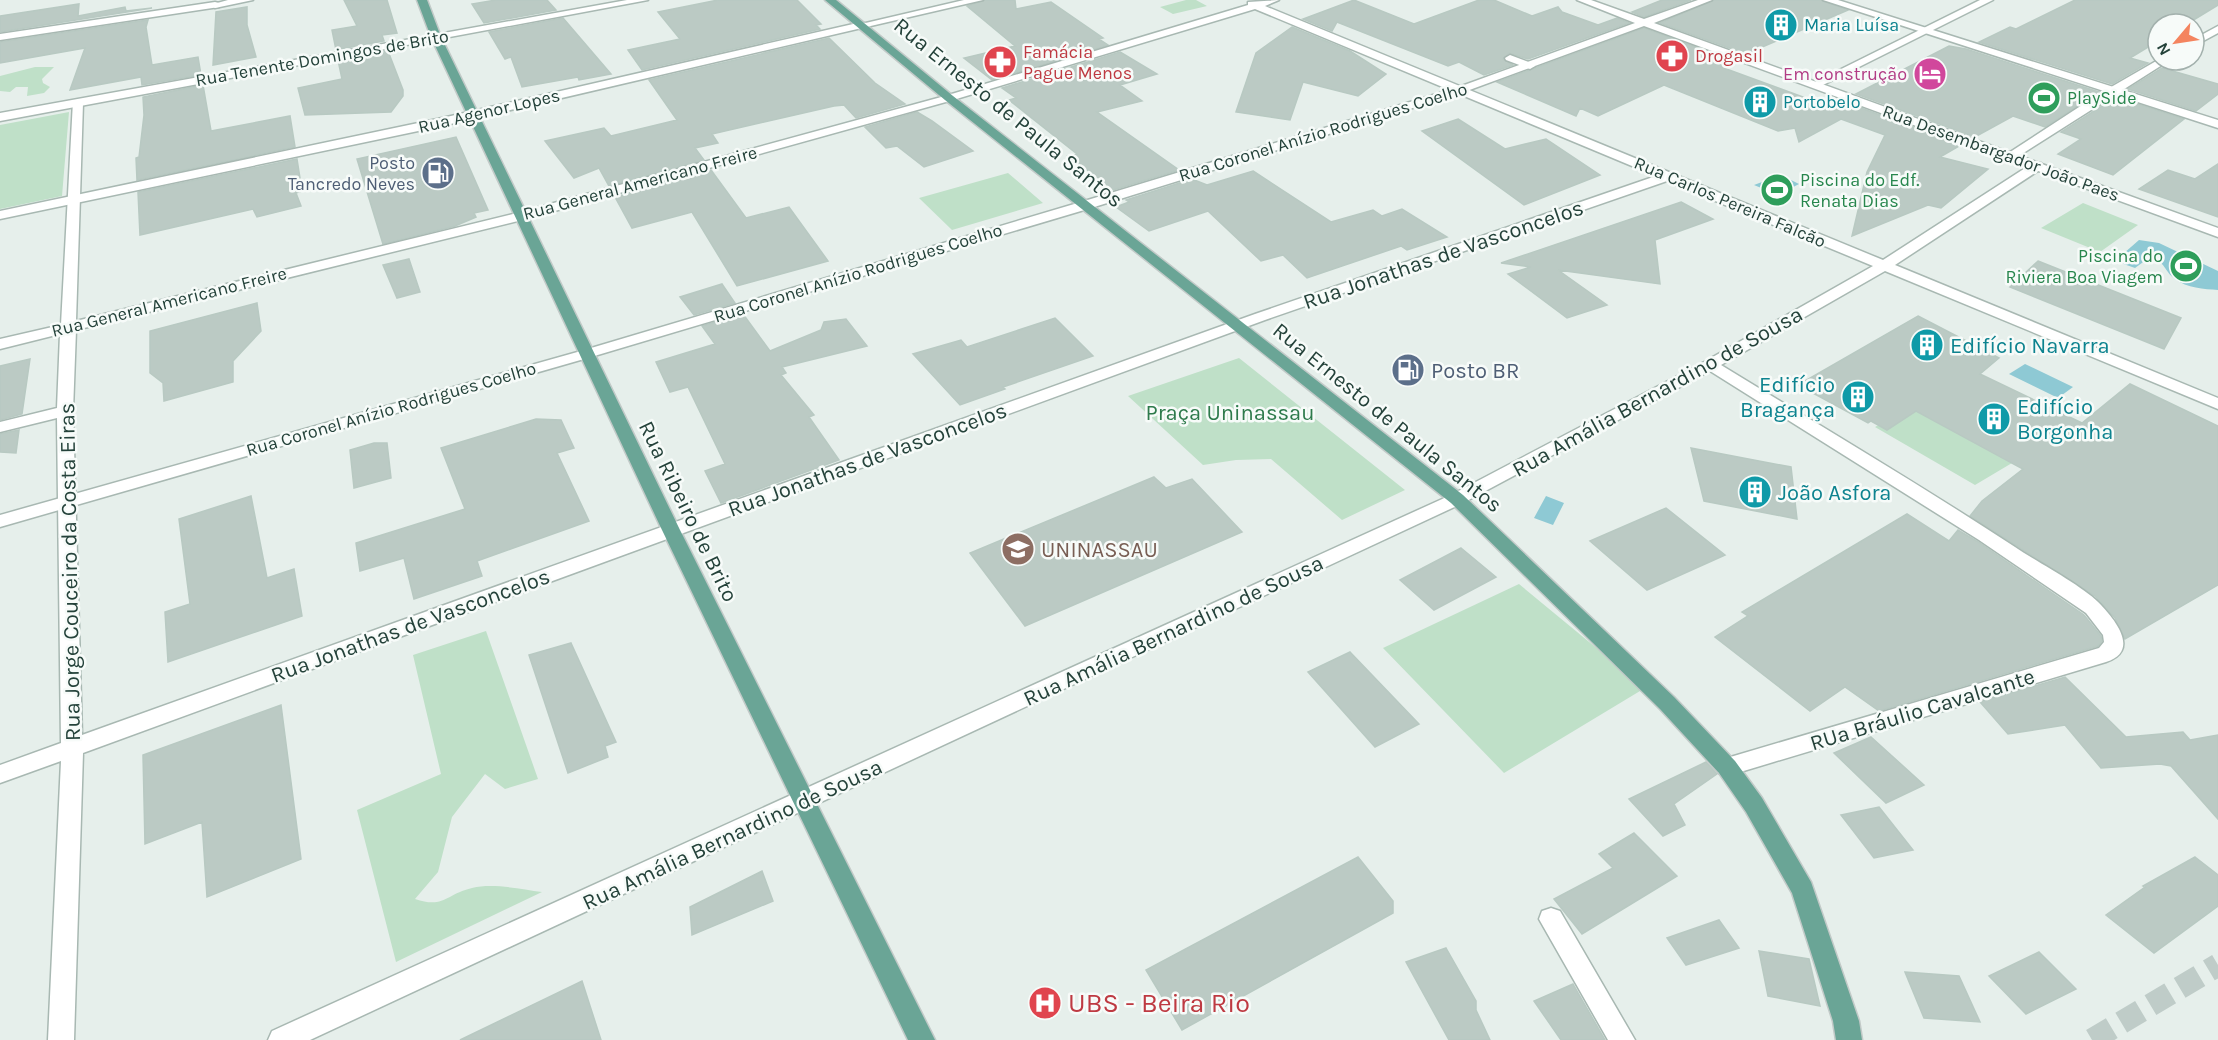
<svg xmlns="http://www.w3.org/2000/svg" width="2218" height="1040" viewBox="0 0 2218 1040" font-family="Karla,sans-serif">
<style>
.green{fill:#bfe0c8}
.water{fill:#8ec9d4}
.building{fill:#bbcac4;stroke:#b8c9c2;stroke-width:1.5}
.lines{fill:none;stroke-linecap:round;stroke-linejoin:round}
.secondary-tunnel{stroke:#bfccc8;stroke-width:23;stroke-dasharray:23 11;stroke-linecap:butt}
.pedestrian-casing{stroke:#a8b8b2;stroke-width:3}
.minor-casing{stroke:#a8b8b2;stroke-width:3}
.tertiary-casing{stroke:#a8b8b2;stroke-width:3}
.primary-casing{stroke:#c2cac8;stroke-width:3}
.pedestrian{fill:#fff;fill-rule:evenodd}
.minor{fill:#fff;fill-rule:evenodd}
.tertiary{fill:#fff;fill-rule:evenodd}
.primary{fill:#6aa596;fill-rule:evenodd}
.labels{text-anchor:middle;stroke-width:5;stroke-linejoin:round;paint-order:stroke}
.far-culture-label{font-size:18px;fill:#0d838f;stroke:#f7fbf9;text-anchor:start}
.far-health-label{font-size:18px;fill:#be3a42;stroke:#f7fbf9;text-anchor:start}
.far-street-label{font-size:18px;fill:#24423a;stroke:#f7fbf9}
.far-hotel-label{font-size:18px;fill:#b23c85;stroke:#f7fbf9;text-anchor:end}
.far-leisure-label{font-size:18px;fill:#27864d;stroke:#f7fbf9;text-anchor:start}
.far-service-label{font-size:18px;fill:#4e5e75;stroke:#f7fbf9;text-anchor:end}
.street-label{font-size:22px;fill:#24423a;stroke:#f7fbf9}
.culture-label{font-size:22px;fill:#0d838f;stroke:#f7fbf9;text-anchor:start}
.service-label{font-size:22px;fill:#4e5e75;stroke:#f7fbf9;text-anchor:start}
.park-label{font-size:22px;fill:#2d7a4b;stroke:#f7fbf9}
.education-label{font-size:22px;fill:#785e54;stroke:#f7fbf9;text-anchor:start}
.near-health-label{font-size:27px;fill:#be3a42;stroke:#f7fbf9;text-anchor:start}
</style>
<rect width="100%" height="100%" fill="#e6efeb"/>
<path class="green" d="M1186 0H1196L1207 6 1173 14 1160 7Z
M35 67H54L42 79 43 83 50 87 44 93 27 96 28 87H16L10 92 0 91V76Z
M69 112 62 196 0 209V125Z
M1008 173 1043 203 952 230 919 198Z
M2083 203 2138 225 2100 252 2041 228Z
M1239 358 1405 490 1342 520 1271 459 1236 460 1203 465 1128 396Z
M1911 407 2012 463 1975 485 1875 427Z
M1519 584 1645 688 1504 773 1383 648Z
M486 631 538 779 505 789 485 774 452 817 438 872 415 899C444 909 446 894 472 888 493 883 520 889 542 892L396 962 357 810 441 774 413 655Z"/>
<path class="water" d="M1781 175 1799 184 1778 195 1754 185Z
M2139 240 2159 243 2218 271V290C2204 289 2187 288 2175 279 2163 270 2167 263 2150 257L2135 268 2115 261Z
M2025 364 2073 387 2058 398 2009 374Z
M1546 496 1564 503 1553 525 1534 518Z"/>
<path class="building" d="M344 0H387L397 33 382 35 384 41 336 50 332 30 357 26Z
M496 0H547L556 10 484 23 472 4Z
M718 0H797L821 24 816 25 820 29 642 70 628 50 680 39 658 12Z
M985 0H1015L1016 9 1051 2 1103 38 1099 39 1108 45 992 80 964 58 1015 46 967 6Z
M1354 0 1414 24 1479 0H1494L1532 16 1558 7 1562 12 1598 25 1617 18 1629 23 1528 59 1509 53 1503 59 1513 65 1484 75 1459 62 1448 66 1337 22 1332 31 1303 19Z
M1662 0H1691L1644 17 1632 12Z
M1714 0H1821L1848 10 1746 54 1660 23Z
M2075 0H2218V5L2187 24H2158V41L2130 58 2148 63 2112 84 1979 42 2010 27 2016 29Z
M79 4 78 16 125 7 126 11 152 8 0 32V16Z
M247 7V25L256 57 213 65 216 12Z
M563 18 611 74 579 80 578 77 522 87 511 57 505 59 489 32Z
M148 20 146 27 152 65 198 57 201 75 142 85 141 77 70 90 85 48 0 63V42Z
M1292 27 1350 51 1386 74 1358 96 1303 82 1290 120 1236 112 1256 53Z
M1644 28 1731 60 1721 67 1830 107 1842 101 1961 145 1940 157 1988 169 1941 208 1928 205 1852 236 1867 172 1885 135 1841 119 1799 142 1795 128 1778 131 1664 85 1598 116 1580 108 1576 116 1497 82Z
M829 38 875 83 905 104 856 118 844 105 834 106 712 134 718 143 695 148 704 160 609 186 599 168 574 178 545 141 604 128 611 136 677 120 649 80Z
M1949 46 1966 49 2099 92 2045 127 2013 116 1975 137 1856 94Z
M388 51 403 90V96L391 112 305 115 298 88 342 79 338 60Z
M1120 52 1157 74 1120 85 1142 101 1097 112 1179 170 1113 190 1068 156 1077 154 1009 100 1016 98 1002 88Z
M2162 68 2218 84V94L2196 111 2128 89Z
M203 85 211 131 290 116 295 147 137 180 136 158 139 157 144 115 143 97Z
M2116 97 2184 119 2113 175 2058 154 2081 139 2061 132Z
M917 112 932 121 973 151 924 167 897 146 886 148 865 127Z
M1458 119 1505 149 1546 139 1600 175 1524 205 1422 131Z
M456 137 488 210 474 213 476 217 455 226 383 244 357 159Z
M297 159 302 191 296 193 301 206 257 217 253 209 140 235 138 192Z
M2218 164V217L2139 189 2168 170 2195 179Z
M711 170 746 218 789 207 828 261 737 286 692 212 632 228 615 197Z
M1253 171 1331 222 1373 210 1382 216 1402 209 1447 237 1407 250 1401 246 1307 278 1283 255 1261 261 1208 211 1149 231 1116 207 1129 202 1126 200 1192 179 1207 185Z
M1681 202 1713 219 1655 240 1660 284 1558 270 1607 305 1567 318 1508 274 1531 267 1501 263Z
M409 259 420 292 397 298 383 265Z
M2038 261 2181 318 2164 349 2010 287Z
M722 284 735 303 694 315 680 297Z
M257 303 261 331 233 361V382L164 401 163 383 150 373V331Z
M743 314 770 351 821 330 824 322 846 319 867 346 782 367 786 373 781 375 814 415 809 417 839 460 721 503 705 471 725 464 688 387 670 392 656 362 715 344 702 326Z
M1918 316 1999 358 1980 374 2082 423 2130 384 2218 426V585L2125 639 2115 618 2095 596 1970 516 1982 501 2023 469 1916 411 1887 430 1871 421 1868 423 1798 385Z
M1055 318 1093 356 1003 387 1005 389 960 405 913 354 961 340 967 347Z
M30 359 22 414 0 420V366Z
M536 419 561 420 574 448 557 453 589 521 477 561 482 576 414 599 404 558 360 571 356 543 465 509 441 448Z
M19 430 16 453 0 452V434Z
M374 443H387L391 478 354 488 350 450Z
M1691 448 1791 467 1797 519 1704 501Z
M1154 477 1166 488 1192 479 1242 532 1025 626 970 553Z
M251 496 267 578 294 569 302 616 168 662 165 612 190 604 179 519Z
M1666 508 1725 555 1647 590 1590 541Z
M1907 514 1949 541 1958 530 1978 542 2084 615 2101 636 2102 641 2098 646 1879 711 1845 687 1810 711 1715 637 1748 616 1742 612Z
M1461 548 1496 577 1434 610 1400 580Z
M571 643 616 742 605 746 608 757 568 773 529 655Z
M1350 652 1419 724 1375 747 1308 672Z
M2065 677 2126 737 2183 732 2190 740 2218 735V819L2171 766 2160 764 2101 768 2065 725 2008 734 1980 702Z
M281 705 301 859 207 897 202 822 145 844 143 755Z
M1871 737 1924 785 1886 803 1834 753Z
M1706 762 1717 774 1674 804 1685 825 1663 836 1629 799Z
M1879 807 1913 850 1874 858 1841 815Z
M1634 833 1677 876 1582 934 1554 899 1613 868 1599 854Z
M1358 857 1393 901V913L1182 1030 1146 970Z
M2195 857 2218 875V906L2154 953 2106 915 2145 887 2143 886Z
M762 871 773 901 692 935 690 907Z
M1719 920 1739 948 1686 965 1667 938Z
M1446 948 1476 1001V1010L1490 1040H1449L1406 962Z
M1759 951 1809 959 1820 1006 1768 996Z
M2039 952 2076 989 2026 1014 1989 976Z
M1905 972 1959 976 1980 1022 1924 1018Z
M582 981 601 1040H460Z
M1573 984 1605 1040H1561L1534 1001Z"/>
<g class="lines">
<path class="secondary-tunnel" d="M2092 1040 2218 965"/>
<g class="pedestrian-casing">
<path id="pedestrian" d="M215 2 219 3V7L0 40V34Z"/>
</g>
<g class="minor-casing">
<path id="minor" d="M228 0H253L215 8 210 5Z
M964 0H983L862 28 857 25Z
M1279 0 1265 6 1883 260 2033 163H2041V169L1895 265 2218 398V409L1885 271 1721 365C1819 425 1919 484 2015 547 2037 562 2085 587 2101 605 2116 621 2140 651 2106 662L1727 776 1719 773 1716 767 1719 761 1727 758 2099 648 2104 642 2103 635 2086 613 1979 540 1710 371 1463 503 310 1040H268L272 1031 1451 495 1704 362 1873 266 1667 181 1265 320 83 753 74 1040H48L61 761 0 783V765L61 743 57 418 0 432V422L57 408 60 334 0 349V339L61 325 73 101 83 103 76 321 517 213 945 96 1248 5V2ZM1255 9 1656 176 1255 314 82 735 73 411 76 330 526 219 953 100Z
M1980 0H1993L1819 87 1809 85Z
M2218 26V33L2194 46V39Z
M1510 55 1534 64 1535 66 1530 69 1506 60 1505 58Z
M2158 60H2170L2014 159 2010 160 2004 156 2099 94Z
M1551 908 1560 911 1635 1040H1608L1539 919 1542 911Z"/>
</g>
<g class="tertiary-casing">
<path id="tertiary" d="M627 0H648L0 121V113Z
M1577 0H1591L1644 19 1698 0H1712L1654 23 2218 228V237L1644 26 1464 92 1091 208 591 357 0 527V515L581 351 1081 202 1456 88 1635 23Z
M1823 0H1838L2218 120V128Z
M862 22 867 25 866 27 442 126 0 219V211L442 118Z"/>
</g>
<g class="primary-casing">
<path id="primary" d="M417 0H427L441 37 680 530 935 1040H908L662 530 431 37Z
M825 0H836L953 96 1463 495 1674 697 1735 761 1762 798 1811 882 1859 1021 1862 1040H1836L1833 1021 1792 893 1746 812 1719 773 1660 709 1451 503 945 100Z"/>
</g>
<use href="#pedestrian" class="pedestrian"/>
<use href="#minor" class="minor"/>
<use href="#tertiary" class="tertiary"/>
<use href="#primary" class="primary"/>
</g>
<defs>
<g id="building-disc" transform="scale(1.725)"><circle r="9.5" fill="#0f9aa8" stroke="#f7fbf9"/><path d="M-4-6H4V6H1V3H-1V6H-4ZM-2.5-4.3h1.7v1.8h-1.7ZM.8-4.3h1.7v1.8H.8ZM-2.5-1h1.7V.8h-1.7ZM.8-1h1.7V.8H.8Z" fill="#fff"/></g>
<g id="pharmacy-disc" transform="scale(1.725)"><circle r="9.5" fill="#e0444e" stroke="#f7fbf9"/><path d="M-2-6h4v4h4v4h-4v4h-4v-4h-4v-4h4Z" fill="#fff"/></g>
<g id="hotel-disc" transform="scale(1.725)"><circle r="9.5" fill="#d1479c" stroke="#f7fbf9"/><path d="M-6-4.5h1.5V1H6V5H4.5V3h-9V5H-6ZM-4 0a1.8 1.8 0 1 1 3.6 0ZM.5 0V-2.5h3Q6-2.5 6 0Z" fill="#fff"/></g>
<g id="stadium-disc" transform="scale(1.725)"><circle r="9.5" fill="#2e9e5b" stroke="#f7fbf9"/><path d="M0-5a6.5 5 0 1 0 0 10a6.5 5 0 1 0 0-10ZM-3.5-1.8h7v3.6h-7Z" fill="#fff"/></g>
<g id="fuel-disc" transform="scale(1.725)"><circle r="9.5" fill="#5c6f8a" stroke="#f7fbf9"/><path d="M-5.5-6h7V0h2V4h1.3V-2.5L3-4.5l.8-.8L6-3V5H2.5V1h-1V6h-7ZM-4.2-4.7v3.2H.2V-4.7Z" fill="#fff"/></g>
<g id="university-disc" transform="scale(1.725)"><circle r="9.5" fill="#8d6e63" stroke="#f7fbf9"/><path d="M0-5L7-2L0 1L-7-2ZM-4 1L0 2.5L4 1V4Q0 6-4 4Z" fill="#fff"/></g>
<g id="hospital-disc" transform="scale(1.725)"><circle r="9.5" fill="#e0444e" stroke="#f7fbf9"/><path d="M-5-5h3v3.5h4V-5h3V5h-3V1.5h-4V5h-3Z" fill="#fff"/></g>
</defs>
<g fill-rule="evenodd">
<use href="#building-disc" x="1781" y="25"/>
<use href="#pharmacy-disc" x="1672" y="56"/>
<use href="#pharmacy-disc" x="1000" y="62"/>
<use href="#hotel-disc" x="1930" y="74"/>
<use href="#stadium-disc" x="2044" y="98"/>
<use href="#building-disc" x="1760" y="102"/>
<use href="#fuel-disc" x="438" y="173"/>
<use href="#stadium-disc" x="1777" y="190"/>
<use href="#stadium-disc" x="2186" y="266"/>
<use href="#building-disc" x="1927" y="345"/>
<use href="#fuel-disc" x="1408" y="370"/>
<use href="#building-disc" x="1858" y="397"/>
<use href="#building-disc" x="1994" y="419"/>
<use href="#building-disc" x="1755" y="492"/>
<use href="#university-disc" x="1018" y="549"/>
<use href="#hospital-disc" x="1045" y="1003"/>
</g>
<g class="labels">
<g class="far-culture-label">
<text x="1804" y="31">Maria Luísa</text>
<text x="1783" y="108">Portobelo</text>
</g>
<g class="far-health-label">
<text x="1023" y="58">Famácia<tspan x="1023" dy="21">Pague Menos</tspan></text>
<text x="1695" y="62">Drogasil</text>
</g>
<g class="far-street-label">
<text transform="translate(322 58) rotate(-10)" y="6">Rua Tenente Domingos de Brito</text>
<text transform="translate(489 111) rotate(-13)" y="6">Rua Agenor Lopes</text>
<text transform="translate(1323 132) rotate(-17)" y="6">Rua Coronel Anízio Rodrigues Coelho</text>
<text transform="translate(2001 153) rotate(20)" y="6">Rua Desembargador João Paes</text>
<text transform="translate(640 183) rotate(-15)" y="6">Rua General Americano Freire</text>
<text transform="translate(1730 202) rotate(23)" y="6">Rua Carlos Pereira Falcão</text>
<text transform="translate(858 273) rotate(-17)" y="6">Rua Coronel Anízio Rodrigues Coelho</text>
<text transform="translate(169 302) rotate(-14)" y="6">Rua General Americano Freire</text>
<text transform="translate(391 409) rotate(-16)" y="6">Rua Coronel Anízio Rodrigues Coelho</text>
</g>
<g class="far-hotel-label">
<text x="1907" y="80">Em construção</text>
</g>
<g class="far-leisure-label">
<text x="2067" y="104">PlaySide</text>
<text x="1800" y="186">Piscina do Edf.<tspan x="1800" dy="21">Renata Dias</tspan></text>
<text x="2163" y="262" text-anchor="end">Piscina do<tspan x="2163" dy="21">Riviera Boa Viagem</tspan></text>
</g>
<g class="far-service-label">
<text x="415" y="169">Posto<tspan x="415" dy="21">Tancredo Neves</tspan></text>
</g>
<g class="street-label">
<text transform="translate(1009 112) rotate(39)" y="8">Rua Ernesto de Paula Santos</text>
<text transform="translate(1443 254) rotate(-19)" y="8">Rua Jonathas de Vasconcelos</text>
<text transform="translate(1657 391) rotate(-29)" y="8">Rua Amália Bernardino de Sousa</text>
<text transform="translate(1388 417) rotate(39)" y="8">Rua Ernesto de Paula Santos</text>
<text transform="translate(867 459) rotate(-20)" y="8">Rua Jonathas de Vasconcelos</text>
<text transform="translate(689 511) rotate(64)" y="8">Rua Ribeiro de Brito</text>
<text transform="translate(69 572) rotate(-91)" y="8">Rua Jorge Couceiro da Costa Eiras</text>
<text transform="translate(410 625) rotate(-20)" y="8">Rua Jonathas de Vasconcelos</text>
<text transform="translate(1173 630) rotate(-25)" y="8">Rua Amália Bernardino de Sousa</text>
<text transform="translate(1922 709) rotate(-17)" y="8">RUa Bráulio Cavalcante</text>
<text transform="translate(732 834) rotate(-25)" y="8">Rua Amália Bernardino de Sousa</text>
</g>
<g class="culture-label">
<text x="1950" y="353">Edifício Navarra</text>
<text x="1835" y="392" text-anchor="end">Edifício<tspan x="1835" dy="25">Bragança</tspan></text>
<text x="2017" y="414">Edifício<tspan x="2017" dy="25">Borgonha</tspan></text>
<text x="1778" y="500">João Asfora</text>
</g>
<g class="service-label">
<text x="1431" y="378">Posto BR</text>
</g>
<g class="park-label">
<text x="1230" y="420">Praça Uninassau</text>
</g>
<g class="education-label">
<text x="1041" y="557">UNINASSAU</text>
</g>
<g class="near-health-label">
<text x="1068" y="1012">UBS - Beira Rio</text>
</g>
</g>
<g transform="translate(2176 42) rotate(241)"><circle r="28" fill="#f7fbf9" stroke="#a3b1ad" stroke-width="1.5"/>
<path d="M0-4.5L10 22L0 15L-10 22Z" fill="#f4845f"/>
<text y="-9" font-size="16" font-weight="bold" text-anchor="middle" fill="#24423a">N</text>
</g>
</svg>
